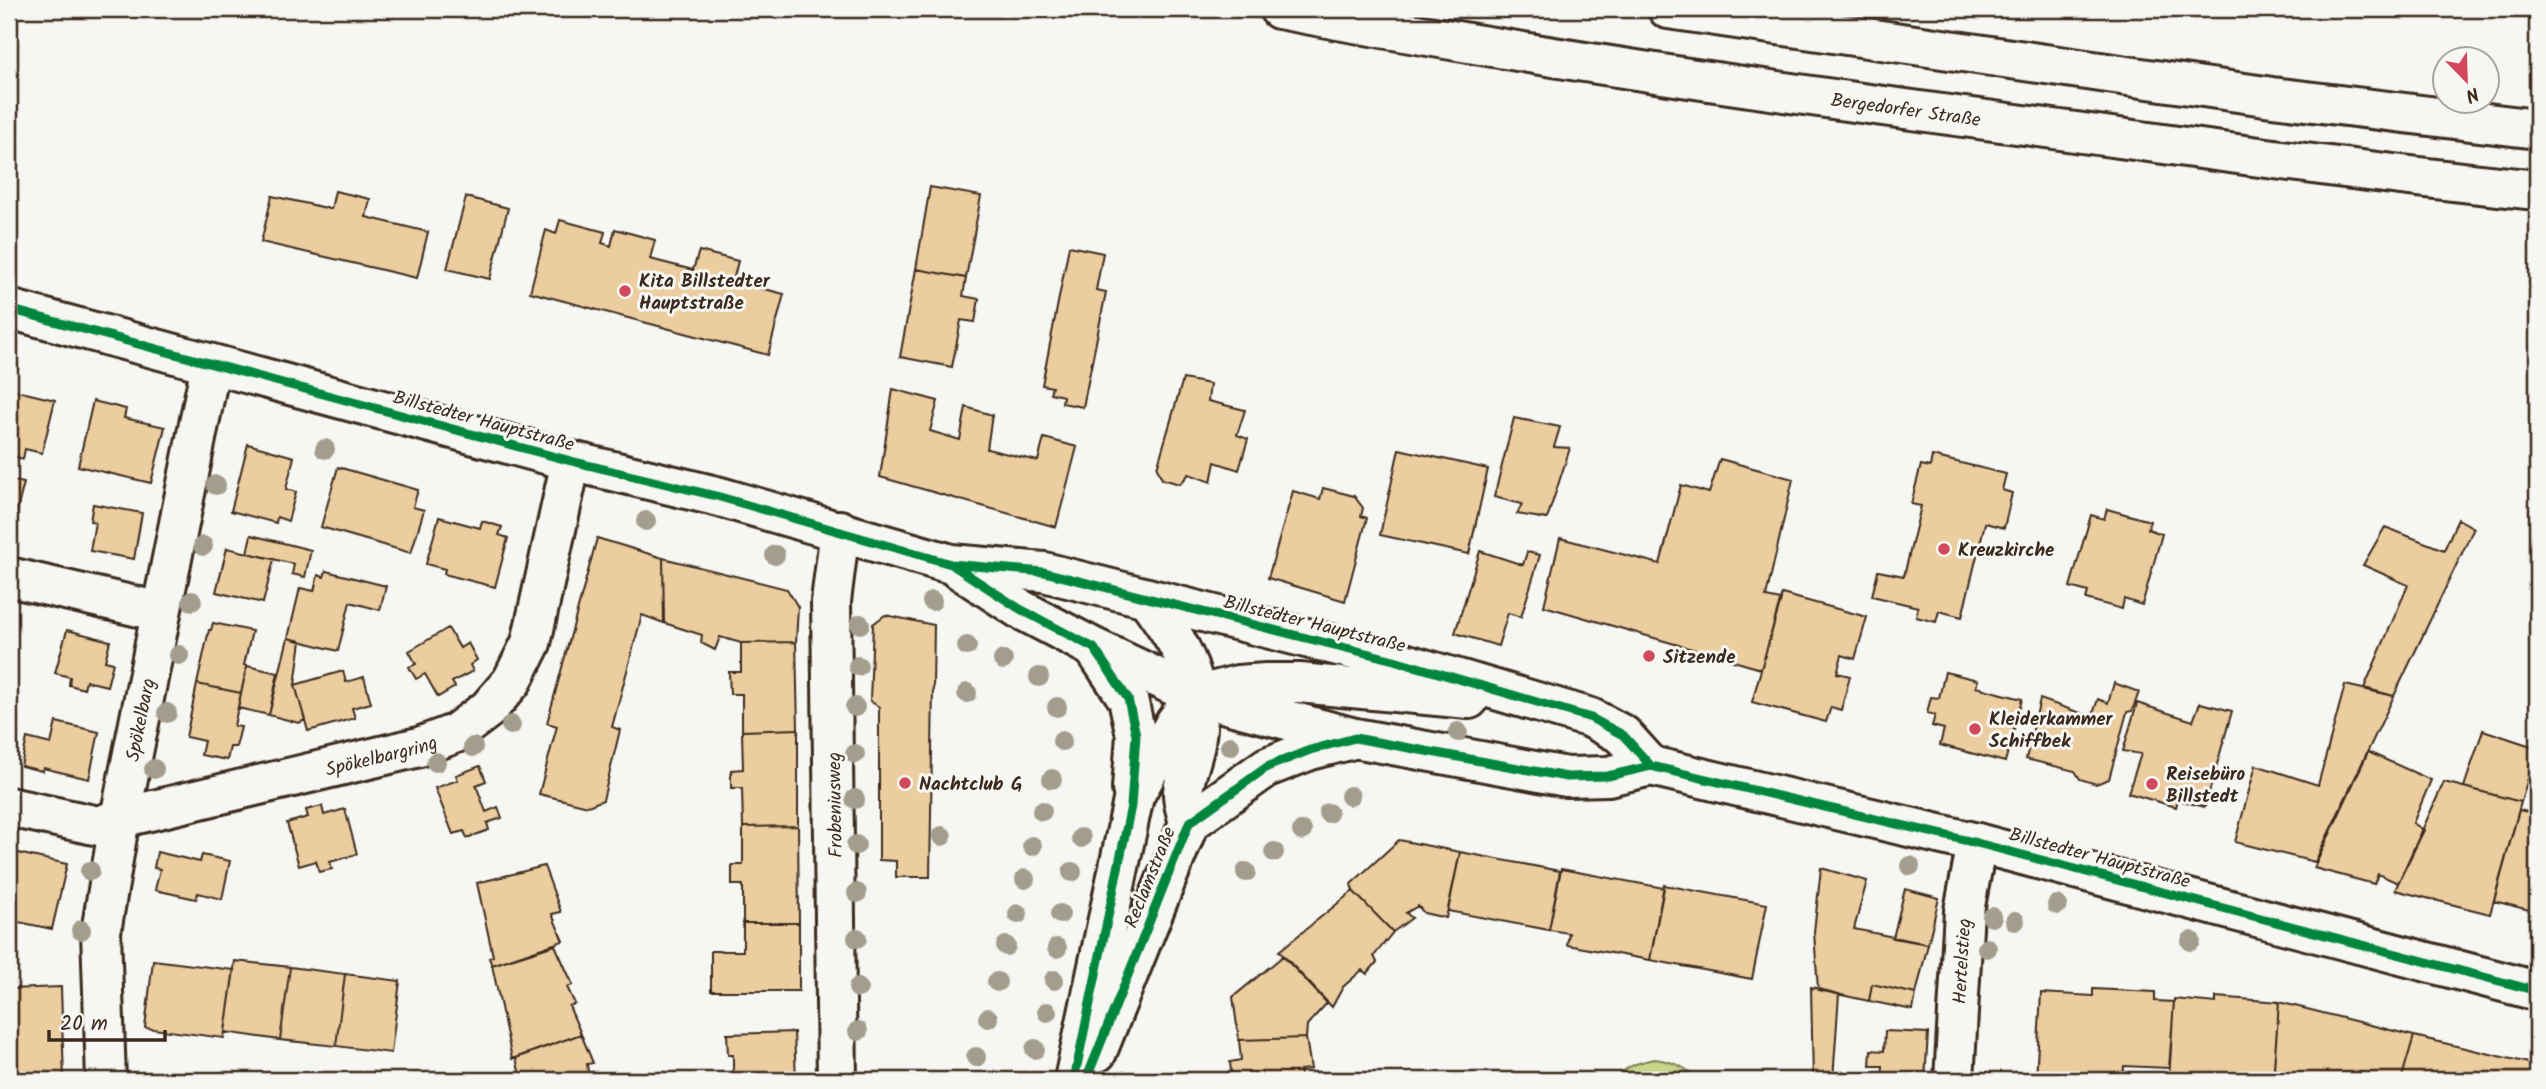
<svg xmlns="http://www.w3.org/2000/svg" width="2546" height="1089" viewBox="0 0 2546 1089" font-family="Kalam,sans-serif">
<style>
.green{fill:#c7d68a;stroke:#818054;stroke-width:2}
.building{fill:#eccd9f;stroke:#3b2a1e;stroke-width:2}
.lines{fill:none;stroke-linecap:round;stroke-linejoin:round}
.minor-casing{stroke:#3b2a1e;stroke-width:44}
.highway-casing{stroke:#3b2a1e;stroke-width:44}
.minor{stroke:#f6f6f2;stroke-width:38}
.highway{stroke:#f6f6f2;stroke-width:38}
.cycleway-casing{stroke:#f6f6f2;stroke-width:13}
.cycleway{stroke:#00873e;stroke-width:9}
.tree{fill:#a29d8c}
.poi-dot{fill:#d1495b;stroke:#f6f6f2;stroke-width:2.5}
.labels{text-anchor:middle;stroke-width:6;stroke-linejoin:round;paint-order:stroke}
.street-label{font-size:19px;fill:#3b2a1e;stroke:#f6f6f2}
.poi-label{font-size:19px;font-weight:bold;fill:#3b2a1e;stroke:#f6f6f2;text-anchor:start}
</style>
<rect width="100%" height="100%" fill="#f6f6f2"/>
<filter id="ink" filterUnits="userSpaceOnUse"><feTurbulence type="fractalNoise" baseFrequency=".0143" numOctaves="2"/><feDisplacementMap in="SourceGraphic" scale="14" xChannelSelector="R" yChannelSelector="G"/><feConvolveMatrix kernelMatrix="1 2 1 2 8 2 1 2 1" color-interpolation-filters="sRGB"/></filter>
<g filter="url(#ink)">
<path class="green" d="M1655 1059C1674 1062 1685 1066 1698 1080H1614C1626 1066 1638 1062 1655 1059Z"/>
<path class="building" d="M930 187 981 196 966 278 916 269Z
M335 191 370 199 366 217 428 232 417 278 261 242 272 196 331 209Z
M466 197 508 208 490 279 447 269Z
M560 220 605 232 602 243 611 246 615 229 655 240 650 259 693 270 699 251 738 261 733 281 784 294 768 355 530 292 546 230 556 234Z
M1069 246 1103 253 1096 290 1106 292 1083 407 1062 403 1063 396 1050 393 1052 387 1042 385Z
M916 269 966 278 963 296 979 299 975 322 961 320 952 367 900 357Z
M1183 379 1210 384 1208 401 1245 410 1237 435 1248 439 1239 470 1215 462 1211 482 1189 474 1180 484 1162 479 1157 468Z
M893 389 938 401 930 431 960 440 966 407 992 415 987 449 1038 461 1044 438 1077 447 1056 527 880 477Z
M13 390 55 400 42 453 25 449 23 459 9 455V398L11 399Z
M93 401 126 409 124 418 165 427 151 483 78 466Z
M1514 418 1560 427 1554 447 1570 448 1547 519 1517 514 1522 504 1494 497Z
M248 444 294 457 286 489 296 492 288 521 277 517 276 523 231 511Z
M1399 449 1488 469 1469 554 1380 535Z
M1932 456 2006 474 2002 490 2012 493 2004 528 1985 523 1962 617 1939 611 1936 622 1916 617 1918 607 1872 596 1878 571 1904 576 1921 506 1911 504 1921 465 1930 467Z
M1720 459 1793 479 1766 597 1781 600 1761 669 1544 606 1560 538 1660 564 1681 485 1709 493Z
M338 467 418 490 413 507 424 510 411 553 321 527Z
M9 480 24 483 13 526 9 525Z
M1323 488 1354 496 1363 508 1361 516 1367 518 1345 601 1268 578 1293 491 1320 499Z
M93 504 142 513 134 559 90 551 95 522 90 521Z
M2107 509 2150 521 2148 529 2162 534 2142 605 2124 599 2122 609 2086 599 2088 592 2070 587 2091 515 2104 519Z
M439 517 480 528 482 521 502 527 499 535 508 538 495 587 444 574 445 569 426 564Z
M2458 519 2474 528 2394 696 2364 688 2408 585 2363 565 2385 527 2444 550Z
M251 535 311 550 305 577 292 574 294 564 247 553Z
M597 538 663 558 664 623 642 615 612 727 620 730 603 800 588 806 539 794 557 726 547 723Z
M227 548 274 559 263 603 216 592Z
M1480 551 1523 565 1527 552 1540 555 1521 617 1508 613 1498 646 1455 633Z
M663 558 787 589 798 607 796 642 741 643 720 637 715 650 701 643 702 635 664 623Z
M326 571 386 586 380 610 350 602 338 651 288 638 300 588 314 591 318 575 324 577Z
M1782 594 1867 617 1855 659 1842 655 1837 673 1850 676 1841 710 1831 707 1826 722 1752 702Z
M885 615 934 625 930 877H896V861L879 860V707L870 701 873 624Z
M213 623 252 631 244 665 247 666 241 693 197 684 209 630H211Z
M448 628 460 648 468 643 477 660 470 665 473 671 452 682 455 687 438 697 425 674 416 679 409 667 416 664 409 651Z
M67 630 110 641 105 661 113 663 107 686 86 681 84 689 69 685 70 677 55 673Z
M288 638 301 641 295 685 305 720 299 723 269 715Z
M796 642 798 729 742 731V694H730L729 672H741V643Z
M247 666 278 673 269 715 238 708Z
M343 671 346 682 364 677 371 703 352 708 355 718 308 731 295 685Z
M1945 672 1978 680 1976 687 2022 699 2005 762 1940 745 1944 729 1932 726 1935 715 1927 713 1931 697 1939 698Z
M2114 683 2139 692 2132 711 2127 712 2109 779 2096 784 2080 779 2075 771 2026 759 2040 699 2092 717 2098 699 2108 703Z
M197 684 241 693 234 726 241 727 236 747H230L227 760 201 755 204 741 186 737Z
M2345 685 2394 696 2315 862 2235 842 2256 765 2318 785Z
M2137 703 2193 721 2200 703 2232 711 2205 807 2178 800 2176 807 2128 793 2141 754 2123 751Z
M56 722 99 732 89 779 43 768 42 771 21 766 27 738 51 744Z
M798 729V826L743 827 742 788H731V770L743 769 742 731Z
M2483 730 2537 748 2521 802 2464 787Z
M2368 752 2431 780 2413 823 2424 830 2398 883 2378 874 2374 884 2314 868Z
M480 766 486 781 476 785 486 812 498 807 502 818 487 823 489 830 467 838 464 831 453 834 435 788 458 780 456 775Z
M2444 782 2521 802 2490 914 2395 890Z
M322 806 324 815 345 809 357 854 330 862 332 869 319 872 316 861 299 866 287 823 308 817 306 810Z
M2519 810 2537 814V912L2494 901Z
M798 826 799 923H743V885H732V865H743V827Z
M1399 840 1460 852 1446 918 1424 913 1418 906 1406 913 1412 918 1393 932 1353 891 1351 884Z
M9 851 67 864 52 929 9 920Z
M157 852 200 862 202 855 230 861 222 899 198 893 196 899 155 890 160 869 154 868Z
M1460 852 1560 871 1549 930 1448 911Z
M544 866 561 912 552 914 563 941 492 965 489 958 493 956 477 883Z
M1821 868 1867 881 1854 929 1928 944 1916 994 1872 984 1869 1001 1818 990 1814 932Z
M1561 869 1664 888 1650 960 1567 945 1569 933 1549 930Z
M1664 885 1767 904 1752 979 1650 960Z
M1905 889 1939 898 1928 944 1893 938Z
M1353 891 1393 932 1374 956 1377 962 1367 974 1362 970 1343 987 1332 1007 1279 951Z
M743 923H799V991H711V951H743Z
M555 945 573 985 567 987 575 1004 569 1006 581 1034 512 1059 492 965Z
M1283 956 1327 1003 1307 1025 1306 1038 1239 1040 1233 997Z
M153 960 234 970 224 1038 145 1028Z
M235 961 290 967 280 1040 225 1032Z
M290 967 345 974 336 1046 280 1040Z
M345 974 400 981 391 1053 336 1046Z
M1872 984 1916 994 1913 1010 1869 1001Z
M61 987 64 1079 10 1080 9 989Z
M1811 987 1839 994 1833 1080H1813Z
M2093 989 2155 992V1001L2174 1002 2169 1068 2124 1066 2123 1080H2036L2041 993 2093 996Z
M2216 997 2279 1002 2273 1080H2169L2174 999 2216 1003Z
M2279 1002 2414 1036 2401 1080H2319L2274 1069Z
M1885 1031 1928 1033 1925 1080H1882L1883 1066H1870L1871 1050 1884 1051Z
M794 1032 796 1080H733V1055H728L727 1034Z
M581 1034 593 1063 587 1064 589 1080H521L516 1058Z
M2414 1036 2537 1065V1080H2401Z
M1306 1038 1311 1069 1300 1070 1302 1080H1232L1230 1062 1241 1060 1239 1040Z"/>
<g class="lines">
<g class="minor-casing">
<g id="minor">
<path d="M9 309 571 461 720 497 951 564 1044 572 1394 660 1591 718 1623 735 1651 766"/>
<path d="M956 567 1020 609 1094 648 1196 696 1355 738 1567 777 1608 776 1651 766 1977 843 2537 991"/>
<path d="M9 577 161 612"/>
<path d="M1095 650 1128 699 1136 735 1132 789"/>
<path id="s1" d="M9 807 99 826 120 818 419 747 456 733 488 709 512 681 531 643 571 461"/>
<path d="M1189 823 1267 767 1310 750 1353 739"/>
<path d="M1097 1052 1189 823C1187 814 1182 801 1183 791 1185 775 1192 759 1195 744 1206 682 1181 645 1147 598"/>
<path id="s2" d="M106 1080 101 932 120 818 211 364"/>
<path d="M837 1080 831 601 840 530"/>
<path d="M1074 1080 1134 796 1175 723 1196 696 1238 685 1266 683H1299L1469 699"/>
<path id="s3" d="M1954 1080 1964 911 1977 843"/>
</g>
</g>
<g class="highway-casing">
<g id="highway">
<path id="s4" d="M1279 9C1526 56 1775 92 2024 125 2195 148 2366 173 2537 190"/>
<path d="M1668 9 2272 97 2537 129"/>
</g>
</g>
<use href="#minor" class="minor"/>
<use href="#highway" class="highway"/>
<g class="cycleway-casing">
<path id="cycleway" d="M9 309 571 461 720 497 951 564 1044 572 1394 660 1591 718 1623 735 1651 766
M954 566 1020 609 1094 648 1128 699 1136 735 1131 806 1074 1080
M1086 1080 1189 823 1267 767 1310 750 1355 738 1567 777 1608 776 1651 766 1977 843 2537 991"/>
</g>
<use href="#cycleway" class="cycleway"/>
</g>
<g class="tree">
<circle cx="325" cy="449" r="10"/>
<circle cx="216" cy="485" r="10"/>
<circle cx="646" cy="521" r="10"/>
<circle cx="203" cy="546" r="10"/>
<circle cx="775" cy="555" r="10"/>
<circle cx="192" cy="601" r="10"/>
<circle cx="932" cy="601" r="10"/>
<circle cx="860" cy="624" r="10"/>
<circle cx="967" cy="646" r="10"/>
<circle cx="179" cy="655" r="10"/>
<circle cx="1003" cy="660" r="10"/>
<circle cx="858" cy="666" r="10"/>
<circle cx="1039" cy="677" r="10"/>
<circle cx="967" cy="693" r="10"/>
<circle cx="855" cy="707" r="10"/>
<circle cx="1057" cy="707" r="10"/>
<circle cx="167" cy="713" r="10"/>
<circle cx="511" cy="725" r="10"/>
<circle cx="1458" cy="732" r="10"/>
<circle cx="1062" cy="741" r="10"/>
<circle cx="1230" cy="746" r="10"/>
<circle cx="473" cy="747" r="10"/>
<circle cx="855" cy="754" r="10"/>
<circle cx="436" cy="762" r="10"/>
<circle cx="154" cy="769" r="10"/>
<circle cx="1052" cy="779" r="10"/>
<circle cx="1350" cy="796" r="10"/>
<circle cx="855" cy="799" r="10"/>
<circle cx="1042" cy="811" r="10"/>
<circle cx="1328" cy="813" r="10"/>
<circle cx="1302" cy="831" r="10"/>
<circle cx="942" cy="836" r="10"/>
<circle cx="1081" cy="838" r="10"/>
<circle cx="856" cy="845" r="10"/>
<circle cx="1032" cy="846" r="10"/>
<circle cx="1274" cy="852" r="10"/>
<circle cx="1910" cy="866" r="10"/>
<circle cx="90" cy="871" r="10"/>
<circle cx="1072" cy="872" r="10"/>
<circle cx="1246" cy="872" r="10"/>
<circle cx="1025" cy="879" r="10"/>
<circle cx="857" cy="893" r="10"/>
<circle cx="2057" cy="905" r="10"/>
<circle cx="1018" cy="914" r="10"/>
<circle cx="1060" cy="914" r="10"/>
<circle cx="1992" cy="917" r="10"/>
<circle cx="2015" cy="921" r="10"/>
<circle cx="81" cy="930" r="10"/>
<circle cx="857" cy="938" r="10"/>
<circle cx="2191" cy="941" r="10"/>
<circle cx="1006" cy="946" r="10"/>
<circle cx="1057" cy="948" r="10"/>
<circle cx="1987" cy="948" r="10"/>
<circle cx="1054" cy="980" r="10"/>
<circle cx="997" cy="982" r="10"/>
<circle cx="858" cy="988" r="10"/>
<circle cx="1047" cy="1012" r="10"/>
<circle cx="988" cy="1018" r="10"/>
<circle cx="858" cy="1031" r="10"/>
<circle cx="1035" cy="1049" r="10"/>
<circle cx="976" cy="1057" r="10"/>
</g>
</g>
<g class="poi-dot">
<circle cx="625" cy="291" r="7"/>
<circle cx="1944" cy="549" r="7"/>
<circle cx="1649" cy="656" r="7"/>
<circle cx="1975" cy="729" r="7"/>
<circle cx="905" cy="783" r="7"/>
<circle cx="2152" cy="784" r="7"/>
</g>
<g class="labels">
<g class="street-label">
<text dy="7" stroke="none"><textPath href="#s4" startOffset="635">Bergedorfer Straße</textPath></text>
<text transform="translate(484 420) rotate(15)" y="7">Billstedter Hauptstraße</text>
<text transform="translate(1315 623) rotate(14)" y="7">Billstedter Hauptstraße</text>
<text dy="7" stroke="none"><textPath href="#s2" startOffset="364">Spökelbarg</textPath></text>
<text dy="7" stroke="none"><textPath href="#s1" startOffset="383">Spökelbargring</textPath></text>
<text transform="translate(834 805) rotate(-91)" y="7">Frobeniusweg</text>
<text transform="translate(2100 857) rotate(15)" y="7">Billstedter Hauptstraße</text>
<text transform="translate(1149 877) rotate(-68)" y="7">Reclamstraße</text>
<text dy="7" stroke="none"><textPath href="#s3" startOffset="119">Hertelstieg</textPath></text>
</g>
<g class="poi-label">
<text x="639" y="287">Kita Billstedter<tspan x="639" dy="22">Hauptstraße</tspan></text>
<text x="1958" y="556">Kreuzkirche</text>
<text x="1663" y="663">Sitzende</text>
<text x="1989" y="725">Kleiderkammer<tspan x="1989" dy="22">Schiffbek</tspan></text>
<text x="2166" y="780">Reisebüro<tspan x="2166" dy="22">Billstedt</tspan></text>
<text x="919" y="790">Nachtclub G</text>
</g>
</g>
<rect width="2546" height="1089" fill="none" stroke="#f6f6f2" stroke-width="35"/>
<rect x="18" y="18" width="2511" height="1054" fill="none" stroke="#3b2a1e" stroke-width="2.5" filter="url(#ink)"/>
<g transform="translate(2466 80) rotate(157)"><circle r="33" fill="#f6f6f2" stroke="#aba49d" stroke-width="2"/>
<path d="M0-5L12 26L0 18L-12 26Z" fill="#d1495b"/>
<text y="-10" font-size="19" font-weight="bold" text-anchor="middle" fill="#3b2a1e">N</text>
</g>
<path d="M49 1030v10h116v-10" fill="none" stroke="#3b2a1e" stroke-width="3.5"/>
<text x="60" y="1030" font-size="21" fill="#3b2a1e" stroke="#f6f6f2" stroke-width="5" paint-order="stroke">20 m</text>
</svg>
